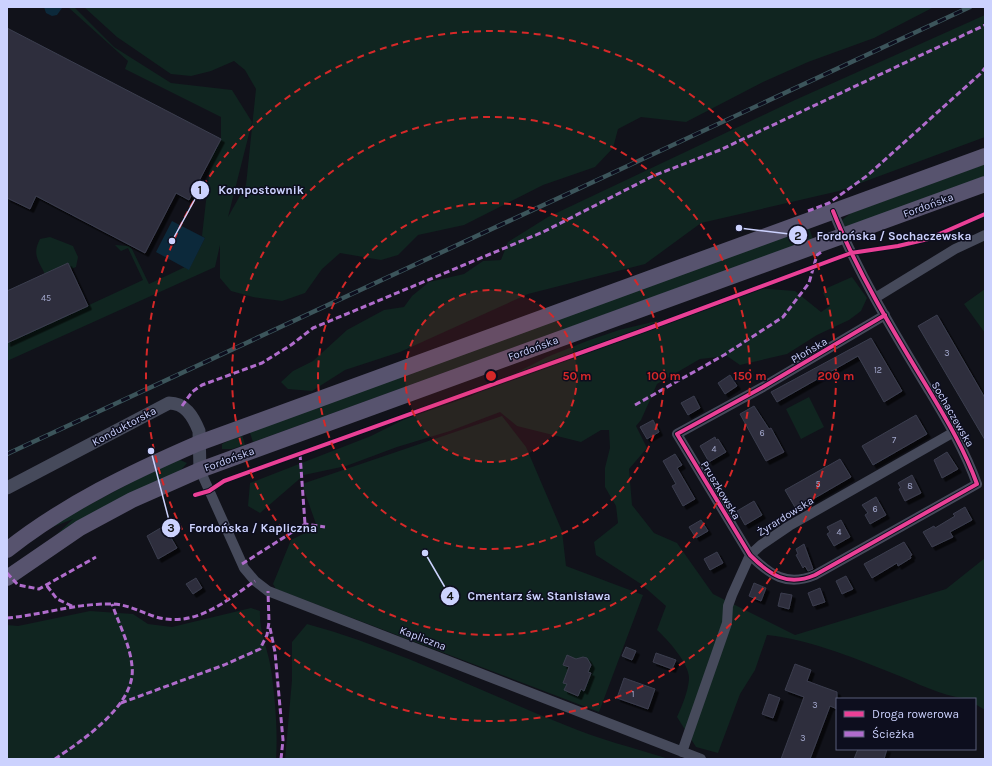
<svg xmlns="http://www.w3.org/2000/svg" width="992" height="766" viewBox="0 0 992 766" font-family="Karla,sans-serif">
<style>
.green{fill:#102520}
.water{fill:#0c293b}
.building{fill:#2e2f3d;stroke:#3b3d4e;filter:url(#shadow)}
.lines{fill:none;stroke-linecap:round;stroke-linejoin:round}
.minor{stroke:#464a5b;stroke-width:10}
.tertiary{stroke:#464a5b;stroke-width:13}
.primary{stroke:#57536e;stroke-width:16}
.rail-casing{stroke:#3c555b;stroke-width:4.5}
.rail{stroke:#0d0e1e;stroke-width:3;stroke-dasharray:9;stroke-linecap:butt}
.quiet{stroke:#b06ccc;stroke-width:3;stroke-dasharray:6 3;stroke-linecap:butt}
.cycleway-casing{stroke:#0d0e1e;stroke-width:6}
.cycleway{stroke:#ea4096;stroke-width:4}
.ring{fill:none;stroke:#d62828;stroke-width:2;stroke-dasharray:7 5}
.labels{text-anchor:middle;stroke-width:3;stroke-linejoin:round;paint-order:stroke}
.number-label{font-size:9px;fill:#a4a9ce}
.street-label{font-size:11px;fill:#ccd2fe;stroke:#0d0e1e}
.centre{fill:#d62828;stroke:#0d0e1e;stroke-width:2}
.ring-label{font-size:12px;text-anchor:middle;font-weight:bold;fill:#d62828;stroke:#0d0e1e;stroke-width:3;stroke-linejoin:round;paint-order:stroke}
.leader{fill:none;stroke:#ccd2fe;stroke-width:1.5}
.callout-dot{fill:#ccd2fe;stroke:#0d0e1e;stroke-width:1.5}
.mark-label{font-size:12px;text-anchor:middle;font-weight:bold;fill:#111}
.callout-label{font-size:12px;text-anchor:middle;font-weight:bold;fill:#ccd2fe;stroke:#0d0e1e;stroke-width:3;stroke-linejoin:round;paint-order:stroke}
</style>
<defs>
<filter id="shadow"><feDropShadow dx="3.5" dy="3.5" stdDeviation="0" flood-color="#0009"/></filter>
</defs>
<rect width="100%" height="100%" fill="#11121a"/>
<path class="green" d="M68 7H74L114 47 171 83 232 90 252 122 228 217 246 185 256 89 245 70 234 61 211 71 191 76 171 74 117 37 84 7H934L874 38 808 62 763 82 686 122 641 117 618 129 613 148 595 167 543 185 464 225 418 235 398 255 381 260 340 253 322 269 305 293 282 301 253 297 231 291 220 278V245L215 267 7 361V343L143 280 128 248 121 251 115 245 129 246 132 249 149 284 185 267 189 269 205 238 202 236 211 157 221 139V117L125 69 128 61Z
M985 15V137L839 191 701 223 645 264 528 294 400 352 345 370 312 391 288 389 281 382 293 371 313 361 347 330 384 310 404 307 412 296 429 282 464 274 483 261 501 260 508 242 548 217 795 100Z
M985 164V177L849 227 844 226 842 220 851 213Z
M809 228 813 239 253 442 249 430Z
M50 237 73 246 78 257 76 267 71 269 68 263 45 274C38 260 32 254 40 239Z
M852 277 867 298 861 311 849 320 817 335 787 354 740 365 727 356 700 359 657 384 641 420 636 426 647 448 629 469 632 505 654 533 677 543 713 594 795 635 946 589 985 558V710L975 704V699C950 699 925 687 902 677 859 660 813 640 767 635L755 670 740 694 718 753 696 747 677 717C682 706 688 692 689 679 690 664 667 639 657 630L666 606 641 584 596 555 594 542 618 523 616 506 605 487V468L610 448 609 430H601L581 442 517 426 500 412 450 431 397 447 346 466 304 475 260 513 248 506 250 483 371 436 407 418 471 396 547 357 587 341 619 330 707 309 755 288 795 291 821 312 830 306 823 293 827 288Z
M985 289V333L964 304Z
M809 397 824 427 801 439 786 409Z
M502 416 526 447 562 531 566 566 643 595 599 712 276 589 273 584 291 540 317 527 302 484Z
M242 434 245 445 232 449H222V444Z
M180 460 187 463 180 471 57 534 73 519 50 528 70 515 170 462Z
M251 608 260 611C259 632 268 649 271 669 275 698 278 730 276 759H7V625L18 626 90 611 133 614 148 624 172 627Z
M307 624C395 648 480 691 565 725 598 739 634 748 669 759H285L292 680V642Z"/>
<path class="water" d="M44 7H61L62 8 57 15 52 16 46 13Z
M172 221 205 238 189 270 156 252Z"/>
<path class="building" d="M7 28 221 139 189 200 176 193 145 253 36 196 30 209 7 198Z
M68 263 88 306 7 343V291Z
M937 315 985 398V440L918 326Z
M871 338 902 391 884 402 858 356 777 402 771 392Z
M730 375 737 386 725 394 718 383Z
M694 396 700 408 688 415 681 403Z
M754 406 769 429 771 428 784 452 766 461 740 414Z
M916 415 927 434 873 465 862 446Z
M653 420 659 432 647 439 640 427Z
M715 437 716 440 718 439 726 452 709 462 700 446Z
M947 452 958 469 942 478 934 460Z
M675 454 682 465 677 468 695 499 683 506 672 486 676 484 663 461Z
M840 459 851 477 796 509 785 490Z
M912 475 921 493 905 501 899 489 901 488 898 483Z
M876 497 886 515 870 524 865 515 868 513 862 505Z
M754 501 762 515 745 525 737 511Z
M965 507 972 520 950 532 953 537 932 547 923 532 934 526 935 528 955 516 953 514Z
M701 520 708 531 696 538 689 527Z
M841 520 850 537 834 546 827 534 830 532 827 527Z
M164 526 177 548 158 559 147 536Z
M904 542 912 555 910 556 911 558 898 566 897 563 872 578 864 564Z
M804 544 813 569 808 571 805 566 803 568 796 555 798 554 796 549Z
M717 552 723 563 710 570 704 559Z
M846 576 853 589 842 594 836 581Z
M196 578 202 588 193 594 186 584Z
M754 583 766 588 761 601 749 596Z
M820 588 825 602 813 606 808 593Z
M781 593 792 595 789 609 778 606Z
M626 647 636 651 632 660 622 656Z
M656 653 676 660 672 669 653 662Z
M567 655 576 659 583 657 587 658 591 665 588 672 591 673 584 691 581 689 578 696 564 690 567 684 563 683 569 667 563 665Z
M795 664 811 670 807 681 837 692V709L830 706 810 759H781L804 697 785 690Z
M624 678 655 689 648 709 617 698Z
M769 694 780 698 773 718 762 714Z
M858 749H887L884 759H854Z"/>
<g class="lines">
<path class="minor" d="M833 211C858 274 895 334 930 392 948 422 965 451 977 484L815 575C787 587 770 575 750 555L677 434 763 387 885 315
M875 298 955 249 985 235
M200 470 244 568 255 581 268 591 701 759
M682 752 727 623 728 606 732 595 750 555 761 545 789 526 954 432"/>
<path class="tertiary" d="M7 488 169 403C185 403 193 416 199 431L200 470"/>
<path class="primary" d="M7 550C65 504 132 472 199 443L985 156
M7 578 80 528 132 500 200 470 985 184"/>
<g class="rail-casing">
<path id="rail" d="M7 454 970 7"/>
</g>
<use href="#rail" class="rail"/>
<path class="quiet" d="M808 211 829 203 868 175 980 74 985 68
M635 405 724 355 783 317 809 283 817 255 823 251
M182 406 192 392 202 385 262 363 291 345 313 328 543 232 653 176 720 150 985 25
M300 454 305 524
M242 564 305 524 325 527
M7 573 18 585 39 589 96 557
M47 586 57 599 74 607
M7 618C42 615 76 603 113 604 129 605 141 612 156 617 194 628 225 602 255 581
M270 628 275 652 283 740 281 759
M121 703 224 665 260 649 267 635 269 622 268 591
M55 759C83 740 137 704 132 666 130 645 119 624 112 604"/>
<g class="cycleway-casing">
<path id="cycleway" d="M833 211C858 274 895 334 930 392 948 422 965 451 977 484L815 575C787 587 770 575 750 555L677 434 763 387 885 315
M195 495 209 491 224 481 644 330 851 253 898 246 928 239 985 214"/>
</g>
<use href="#cycleway" class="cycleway"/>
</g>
<circle cx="491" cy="376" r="86" fill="#d62828" fill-opacity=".12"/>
<g class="ring">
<circle cx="491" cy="376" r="86"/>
<circle cx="491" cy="376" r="173"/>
<circle cx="491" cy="376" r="259"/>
<circle cx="491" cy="376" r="345"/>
</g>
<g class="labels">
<g class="number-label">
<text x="46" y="301">45</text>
<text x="947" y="356">3</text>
<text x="878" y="373">12</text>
<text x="762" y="436">6</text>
<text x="894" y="443">7</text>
<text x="714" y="452">4</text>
<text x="818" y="487">5</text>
<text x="910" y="489">8</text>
<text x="875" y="512">6</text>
<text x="839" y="535">4</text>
<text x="633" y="697">1</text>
<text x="815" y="708">3</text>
<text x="803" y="741">3</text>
</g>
<g class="street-label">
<text transform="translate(928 205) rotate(-20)" y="4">Fordońska</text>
<text transform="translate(533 348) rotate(-20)" y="4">Fordońska</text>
<text transform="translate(809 350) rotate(-30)" y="4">Płońska</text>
<text transform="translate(953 414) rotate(60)" y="4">Sochaczewska</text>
<text transform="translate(124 426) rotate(-28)" y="4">Konduktorska</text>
<text transform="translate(229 459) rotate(-20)" y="4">Fordońska</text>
<text transform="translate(721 490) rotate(59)" y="4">Pruszkowska</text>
<text transform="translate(785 516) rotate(-32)" y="4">Żyrardowska</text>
<text transform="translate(423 638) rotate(21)" y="4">Kapliczna</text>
</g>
</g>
<circle cx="491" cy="376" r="6" class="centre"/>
<g class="ring-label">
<text x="577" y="380">50 m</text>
<text x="664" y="380">100 m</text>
<text x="750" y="380">150 m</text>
<text x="836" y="380">200 m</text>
</g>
<path class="leader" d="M172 241L200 190M739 228L798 235M151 451L171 528M425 553L450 596"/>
<g class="callout-dot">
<circle cx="172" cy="241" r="4"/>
<circle cx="739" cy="228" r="4"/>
<circle cx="151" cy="451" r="4"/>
<circle cx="425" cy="553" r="4"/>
<circle cx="200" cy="190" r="10"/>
<circle cx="798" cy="235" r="10"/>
<circle cx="171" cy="528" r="10"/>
<circle cx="450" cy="596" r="10"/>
</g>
<g class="mark-label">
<text x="200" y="194">1</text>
<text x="798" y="240">2</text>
<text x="171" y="532">3</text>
<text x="450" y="600">4</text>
</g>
<g class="callout-label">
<text x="261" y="194">Kompostownik</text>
<text x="894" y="240">Fordońska / Sochaczewska</text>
<text x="253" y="532">Fordońska / Kapliczna</text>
<text x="539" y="600">Cmentarz św. Stanisława</text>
</g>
<rect width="992" height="766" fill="none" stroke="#ccd2fe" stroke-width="16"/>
<rect x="836" y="698" width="140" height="52" fill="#0d0e1e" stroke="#595c78"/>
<rect x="844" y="711" width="20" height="6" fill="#ea4096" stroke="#595c78"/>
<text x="872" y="718" font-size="12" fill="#ccd2fe">Droga rowerowa</text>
<rect x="844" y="731" width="20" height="6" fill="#b06ccc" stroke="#595c78"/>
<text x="872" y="738" font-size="12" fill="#ccd2fe">Ścieżka</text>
</svg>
